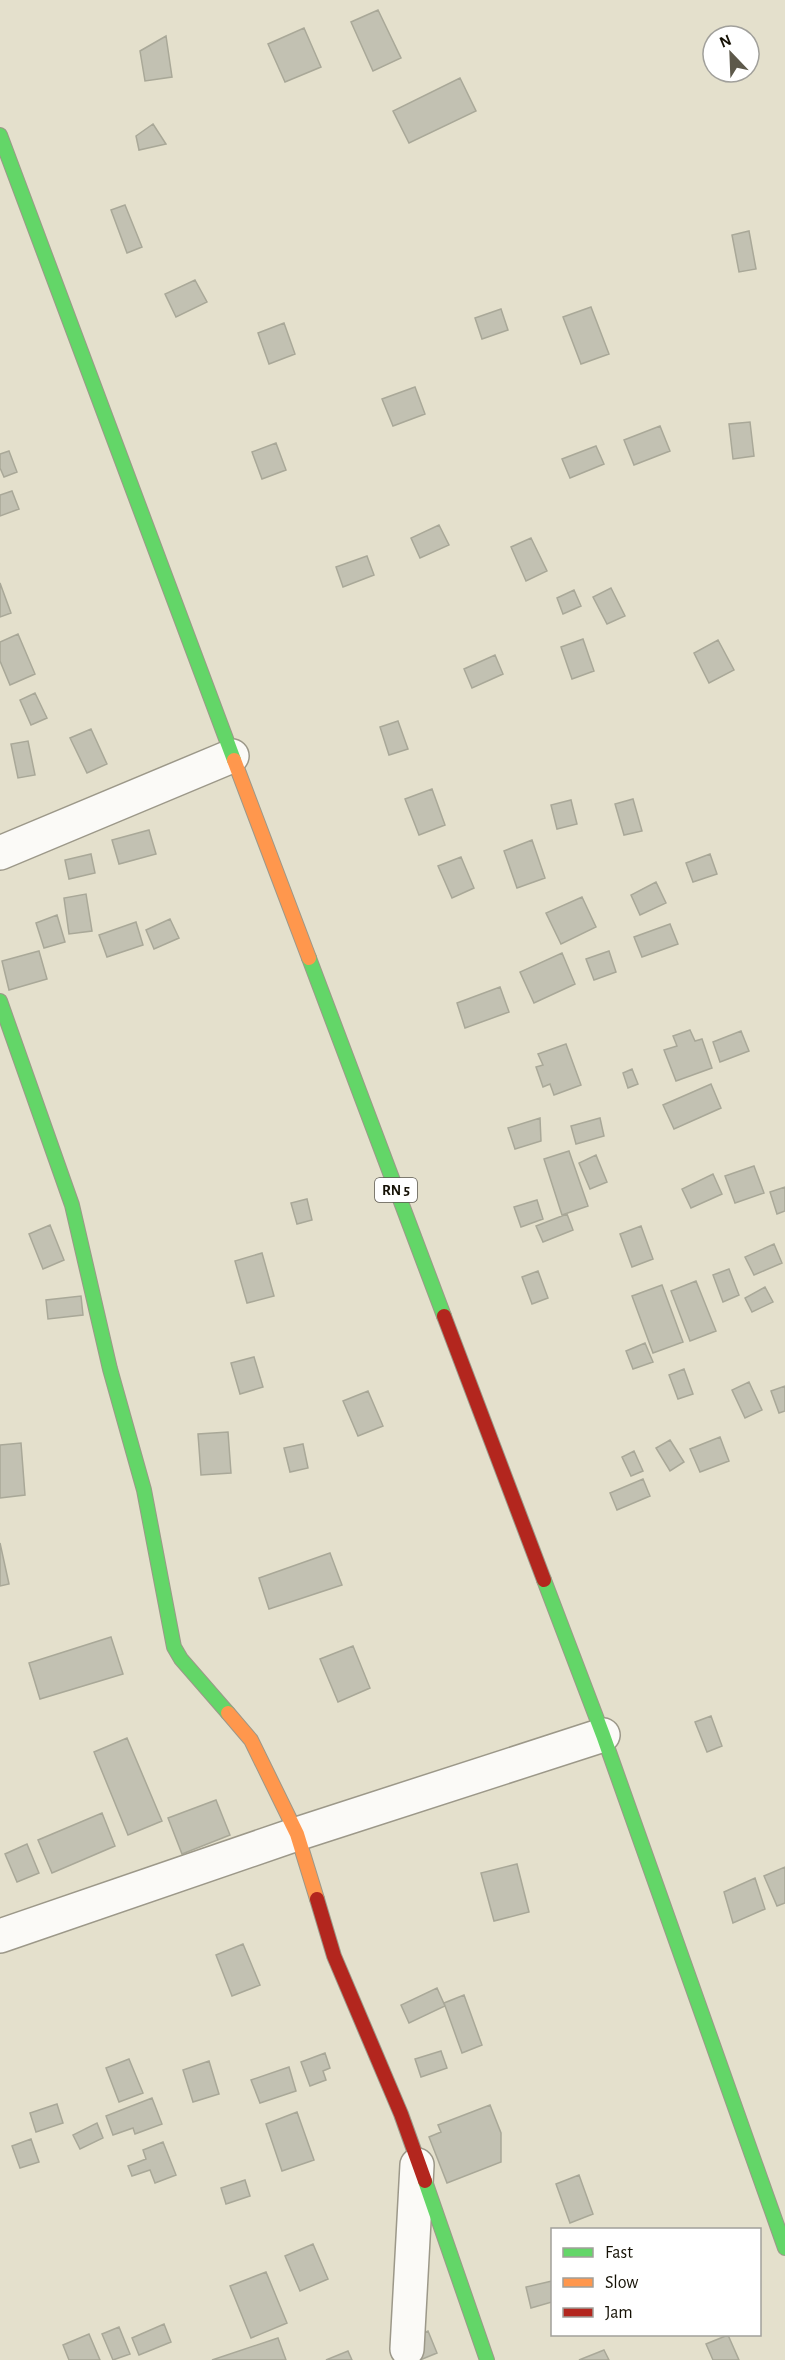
<svg xmlns="http://www.w3.org/2000/svg" width="785" height="2360" viewBox="0 0 785 2360" font-family="'Alegreya Sans',sans-serif">
<style>
.building{fill:#c2c1b2;stroke:#a9a898;stroke-width:1.5}
.lines{fill:none;stroke-linecap:round;stroke-linejoin:round}
.street-casing{stroke:#9c9889;stroke-width:36}
.fast-casing{stroke:#9c9889;stroke-width:16}
.slow-casing{stroke:#9c9889;stroke-width:16}
.jam-casing{stroke:#9c9889;stroke-width:16}
.street{stroke:#fbfaf7;stroke-width:33}
.fast{stroke:#63d668;stroke-width:14}
.slow{stroke:#ff974d;stroke-width:14}
.jam{stroke:#b3261e;stroke-width:14}
.labels{text-anchor:middle;stroke-width:6;stroke-linejoin:round;paint-order:stroke}
.shield{fill:#fff;stroke:#5b5850;stroke-width:1.5}
.shield-label{font-size:15px;font-weight:bold;fill:#151105}
</style>
<rect width="100%" height="100%" fill="#e4e0cc"/>
<path class="building" d="M378 10 401 58 373 71 351 22Z
M304 28 321 67 285 82 268 44Z
M166 36 172 77 145 81 140 51Z
M460 78 476 111 409 143 393 111Z
M153 124 166 144 139 150 136 136Z
M125 205 142 247 127 253 111 210Z
M749 231 756 269 739 272 732 235Z
M195 280 207 302 176 317 165 294Z
M591 307 609 354 581 364 563 317Z
M501 309 508 330 482 339 475 318Z
M284 323 295 354 269 364 258 333Z
M415 387 425 414 393 426 382 399Z
M750 422 754 456 733 459 729 424Z
M660 426 670 451 634 465 624 440Z
M276 443 286 470 262 479 252 452Z
M596 446 604 464 570 478 562 459Z
M9 451 17 472 4 477 0 468V454Z
M12 491 19 509 0 516V495Z
M439 525 449 545 420 558 411 538Z
M531 538 547 571 526 581 511 547Z
M367 556 374 575 343 587 336 567Z
M0 583 11 613 0 617Z
M611 588 625 616 607 624 593 597Z
M574 590 581 606 563 614 557 598Z
M18 634 35 674 10 685 0 661V642Z
M583 639 594 671 572 679 561 647Z
M718 640 734 670 709 683 694 653Z
M495 655 503 674 472 688 464 669Z
M35 693 47 718 31 725 20 700Z
M398 721 408 749 389 755 380 727Z
M91 729 107 764 87 773 70 738Z
M28 741 35 775 18 778 11 744Z
M432 789 445 825 419 835 405 799Z
M633 799 642 831 624 835 615 804Z
M571 800 577 824 557 829 551 805Z
M149 830 156 854 119 864 112 840Z
M532 840 545 878 517 888 504 851Z
M91 854 95 873 69 879 65 860Z
M710 854 717 874 693 882 686 863Z
M461 857 474 888 452 898 438 866Z
M656 882 666 903 640 915 631 895Z
M86 894 92 931 69 934 64 898Z
M582 897 596 927 561 944 546 913Z
M57 915 65 942 44 948 36 923Z
M170 919 179 938 154 949 146 930Z
M136 922 143 945 107 957 99 935Z
M670 924 678 944 642 957 634 937Z
M39 951 47 979 9 990 2 961Z
M609 951 616 972 594 980 586 959Z
M562 953 575 984 534 1003 520 972Z
M500 987 509 1012 465 1028 457 1003Z
M690 1030 695 1041 702 1039 712 1068 676 1081 664 1050 677 1046 673 1036Z
M741 1031 749 1051 720 1062 713 1042Z
M566 1044 581 1085 554 1095 550 1084 543 1087 536 1067 543 1065 538 1054Z
M632 1069 638 1084 628 1088 623 1073Z
M711 1084 721 1108 674 1129 663 1105Z
M540 1118 541 1141 515 1149 508 1128Z
M600 1118 604 1136 576 1144 571 1126Z
M569 1151 588 1206 562 1215 544 1159Z
M596 1155 607 1182 590 1189 579 1163Z
M754 1166 764 1193 735 1203 725 1176Z
M713 1174 722 1194 691 1208 682 1189Z
M785 1187V1211L777 1214 770 1192Z
M307 1199 312 1220 297 1224 291 1203Z
M537 1200 543 1219 521 1227 514 1207Z
M567 1214 573 1230 543 1242 536 1226Z
M50 1225 64 1260 43 1269 29 1234Z
M641 1226 653 1259 632 1267 620 1234Z
M774 1244 782 1263 754 1275 745 1257Z
M262 1253 274 1296 247 1303 235 1261Z
M729 1269 739 1295 723 1302 713 1275Z
M538 1271 548 1298 532 1304 522 1277Z
M696 1281 716 1331 690 1341 671 1291Z
M662 1285 683 1342 653 1353 632 1296Z
M765 1287 773 1302 752 1312 745 1298Z
M81 1296 83 1315 48 1319 46 1300Z
M645 1343 653 1362 633 1369 626 1351Z
M254 1357 263 1387 240 1394 231 1363Z
M684 1369 693 1394 678 1399 669 1375Z
M749 1382 762 1410 745 1418 732 1390Z
M785 1386V1411L779 1413 771 1391Z
M368 1391 383 1426 358 1436 343 1401Z
M228 1432 231 1473 201 1475 198 1434Z
M720 1437 729 1461 700 1472 690 1449Z
M670 1440 684 1462 670 1471 656 1448Z
M21 1443 25 1495 0 1498V1445Z
M303 1444 308 1468 290 1472 284 1448Z
M634 1451 643 1471 631 1476 622 1457Z
M643 1479 650 1496 617 1510 610 1493Z
M0 1543 9 1584 0 1586Z
M330 1553 342 1585 269 1609 259 1578Z
M111 1637 123 1674 40 1699 29 1663Z
M353 1646 370 1688 338 1702 320 1659Z
M711 1716 722 1746 707 1752 695 1722Z
M127 1738 162 1821 128 1835 94 1752Z
M216 1800 230 1835 182 1854 168 1818Z
M102 1813 115 1846 52 1873 38 1840Z
M27 1844 39 1873 17 1882 5 1854Z
M517 1864 529 1912 494 1921 481 1873Z
M785 1867V1903L777 1906 764 1876Z
M755 1878 765 1909 733 1923 724 1892Z
M243 1944 260 1985 232 1996 216 1955Z
M437 1988 445 2006 409 2023 401 2005Z
M464 1995 482 2045 462 2053 444 2003Z
M441 2051 447 2068 421 2077 415 2059Z
M325 2053 330 2068 323 2071 326 2080 310 2086 301 2062Z
M129 2059 143 2093 119 2102 106 2068Z
M209 2061 219 2094 193 2102 183 2070Z
M289 2067 296 2091 260 2103 251 2080Z
M152 2098 162 2124 135 2134 133 2128 113 2135 106 2116Z
M57 2104 63 2123 36 2132 30 2113Z
M490 2105 501 2133V2162L447 2183 429 2137 441 2132 438 2125Z
M297 2112 314 2160 282 2171 266 2124Z
M97 2123 103 2138 80 2149 73 2135Z
M31 2139 39 2162 20 2168 12 2146Z
M163 2142 176 2175 155 2183 150 2170 132 2176 128 2166 146 2159 143 2150Z
M579 2175 593 2214 570 2223 556 2184Z
M245 2180 250 2196 226 2204 221 2188Z
M313 2244 328 2279 300 2291 285 2256Z
M266 2272 287 2323 251 2338 230 2286Z
M552 2281V2302L531 2308 526 2287Z
M164 2324 171 2342 139 2355 132 2338Z
M119 2327 130 2354 113 2360 102 2334Z
M428 2331 437 2353 420 2360H402L396 2345Z
M89 2334 100 2360H69L63 2345Z
M728 2335 739 2360H713L706 2344Z
M278 2338 286 2360H212Z
M604 2350 609 2360H579Z
M348 2351 352 2360H326Z"/>
<g class="lines">
<g class="street-casing">
<path id="street" d="M0 853 232 756
M0 1936 297 1834 603 1735
M407 2349 417 2165"/>
</g>
<g class="fast-casing">
<path id="fast" d="M0 135 234 760
M309 958 444 1316
M0 1001 72 1205 110 1369 144 1490 174 1647 181 1659 228 1713
M544 1580 603 1735 785 2248
M425 2181 487 2360"/>
</g>
<g class="slow-casing">
<path id="slow" d="M234 760 309 958
M228 1713 251 1740 297 1834 317 1899"/>
</g>
<g class="jam-casing">
<path id="jam" d="M444 1316 544 1580
M317 1899 334 1956 401 2114 425 2181"/>
</g>
<use href="#street" class="street"/>
<use href="#fast" class="fast"/>
<use href="#slow" class="slow"/>
<use href="#jam" class="jam"/>
</g>
<g class="labels">
<rect class="shield" x="375" y="1178" width="42" height="24" rx="4.5"/>
<g class="shield-label">
<text x="396" y="1195">RN 5</text>
</g>
</g>
<rect x="551" y="2228" width="210" height="108" fill="#ffffff" stroke="#a1a09b" stroke-width="1.5"/>
<rect x="563" y="2248" width="30" height="9" fill="#63d668" stroke="#a1a09b" stroke-width="1.5"/>
<text x="605" y="2258" font-size="18" fill="#151105">Fast</text>
<rect x="563" y="2278" width="30" height="9" fill="#ff974d" stroke="#a1a09b" stroke-width="1.5"/>
<text x="605" y="2288" font-size="18" fill="#151105">Slow</text>
<rect x="563" y="2308" width="30" height="9" fill="#b3261e" stroke="#a1a09b" stroke-width="1.5"/>
<text x="605" y="2318" font-size="18" fill="#151105">Jam</text>
<g transform="translate(731 54) rotate(337)"><circle r="28" fill="#ffffff" stroke="#a1a09b" stroke-width="1.5"/>
<path d="M0-4.5L10 22L0 15L-10 22Z" fill="#5d594b"/>
<text y="-9" font-size="16" font-weight="bold" text-anchor="middle" fill="#151105">N</text>
</g>
</svg>
